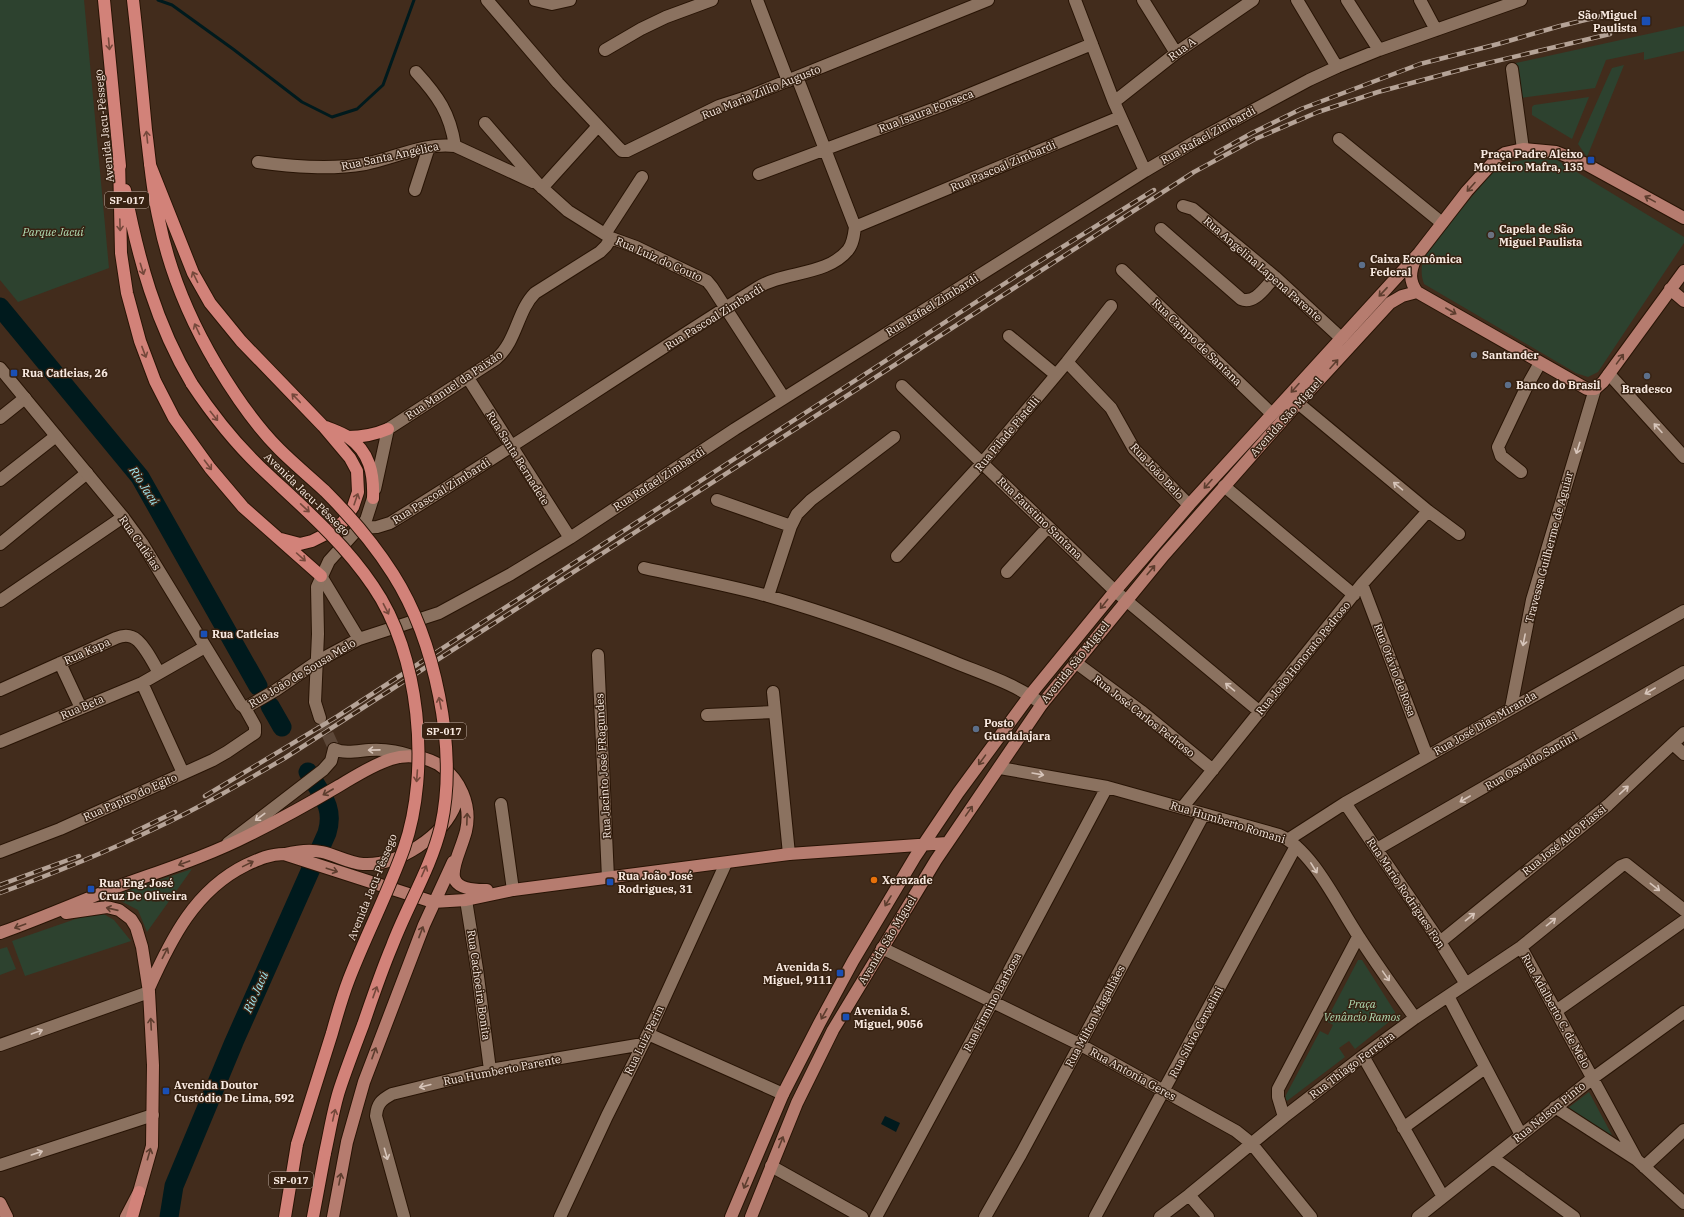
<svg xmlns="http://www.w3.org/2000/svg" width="1684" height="1217" viewBox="0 0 1684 1217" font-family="'IBM Plex Serif',serif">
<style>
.green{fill:#2d422f}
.water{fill:#001a1d}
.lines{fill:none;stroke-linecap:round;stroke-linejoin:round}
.stream{stroke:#001a1d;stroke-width:3}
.river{stroke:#001a1d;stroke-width:19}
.secondary-tunnel{stroke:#5d4839;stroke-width:12;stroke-dasharray:12 6;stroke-linecap:butt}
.street-casing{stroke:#281405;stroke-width:14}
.secondary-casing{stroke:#281405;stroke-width:14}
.primary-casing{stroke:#281405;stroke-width:14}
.highway-casing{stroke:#281405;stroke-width:14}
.street{stroke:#8b7260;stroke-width:12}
.secondary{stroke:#8b7260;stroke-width:12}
.primary{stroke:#b67c6f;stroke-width:12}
.highway{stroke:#d28279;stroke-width:12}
.rail-casing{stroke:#b5a397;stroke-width:4.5}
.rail{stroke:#372212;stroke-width:3;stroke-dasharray:9;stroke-linecap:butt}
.highway-bridge-casing{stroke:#281405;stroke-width:14;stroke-linecap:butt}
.highway-bridge{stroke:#d28279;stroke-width:12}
.oneway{stroke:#75483b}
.oneway2{stroke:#5d3d2e}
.oneway3{stroke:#d7c5ba}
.transit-dot{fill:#1a4fb4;stroke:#372212;stroke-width:1.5}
.worship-dot{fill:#6b7280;stroke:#372212;stroke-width:1.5}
.service-dot{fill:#5c6f8a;stroke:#372212;stroke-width:1.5}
.food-dot{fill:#e8710a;stroke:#372212;stroke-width:1.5}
.labels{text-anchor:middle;stroke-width:3;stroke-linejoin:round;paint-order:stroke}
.shield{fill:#372212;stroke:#beada2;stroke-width:1}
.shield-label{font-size:10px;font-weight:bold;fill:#f8e9e0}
.poi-label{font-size:11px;font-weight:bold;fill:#f8e9e0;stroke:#372212;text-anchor:start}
.street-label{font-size:11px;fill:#f8e9e0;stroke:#372212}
.park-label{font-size:11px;font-style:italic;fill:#b2deb5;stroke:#372212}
.water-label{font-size:12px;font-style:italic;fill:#a1e8f2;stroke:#372212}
</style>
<rect width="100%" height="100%" fill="#422c1c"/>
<path class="green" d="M0 0H84L109 268 18 302 0 280Z
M1684 26V51L1644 60V52L1606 60 1595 88 1521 98 1516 63Z
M1624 65 1587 157 1578 144 1612 68Z
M1589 97 1572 139 1532 115V107L1534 105Z
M1532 159 1557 160 1684 237V243L1598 372 1588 377 1576 373 1424 284C1420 272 1421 263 1427 251L1493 171 1510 162Z
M192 869 147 932 138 910 111 896Z
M102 913 114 920 131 941 25 976 12 941 90 914Z
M7 947 16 969 0 975V949Z
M1358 960H1362L1395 1012V1017L1355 1049 1349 1041 1339 1048 1345 1057 1287 1101 1285 1098 1286 1095 1320 1031 1328 1035 1333 1025 1326 1021Z
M1589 1092 1614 1139 1603 1134 1568 1108Z"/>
<path class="water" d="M885 1116 900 1123 896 1132 881 1124Z"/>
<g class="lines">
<path class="stream" d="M158 0 172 5 233 49 302 102 332 117 357 109 383 85 414 0"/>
<path class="river" d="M0 307 140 477 258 686
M270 706 282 727
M169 1217 174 1186 234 1042 327 833C335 807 321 794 308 772"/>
<path class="secondary-tunnel" d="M320 718 333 746"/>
<g class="street-casing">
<path id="street" d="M487 0 558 83 619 148 622 151H627L719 106 747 97 988 0
M535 0 552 4 570 0
M757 0 788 81
M1075 0 1114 102 1145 171
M1143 0 1176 53
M1297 0 1337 67
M1347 0 1379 50
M1420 0 1436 30
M605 50 641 29 666 17 712 0
M1512 69 1523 149
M416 72C438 96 450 113 455 146
M797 77 855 227
M1114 102 1176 53 1253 0
M485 123 538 184 568 211 611 238 636 247 707 281 712 287 784 398
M1339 139 1442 223
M258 162C294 167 330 170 365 164 395 158 425 142 455 146L533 182
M759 174 941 106 1092 44
M542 188 598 126
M415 190 429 147
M1183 206 1193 209 1275 277 1341 338
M1161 229 1241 299C1255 305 1266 286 1275 277
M605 234 642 177
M1122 270 1272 414
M1009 336 1056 375
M1067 362 1111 408 1134 449 1189 505
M1609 374 1684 457
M468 378 570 538
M902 386 1115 591 1260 712
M1298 403 1428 511 1459 534
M0 418 25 398
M1521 472 1501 456 1498 447 1527 386 1540 363
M0 480 56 436
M1224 486 1354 595
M375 489 388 429 496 359C517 341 517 311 535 293L600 252 606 246 611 238
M717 500 791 526
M360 528 377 527 390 523C514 447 634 365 757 288 783 271 827 276 848 250 853 244 854 235 855 227L1120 117
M0 544 87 473
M897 556 983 462 1067 362 1111 306
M644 568C685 577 727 585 768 596 831 614 894 637 954 662 983 674 1016 684 1042 704
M1007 572 1048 527
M321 576 359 639
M1362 584 1427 756
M768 596 791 526 797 514 811 500 894 437
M0 601 123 517
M598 655 608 878
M318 661 359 639 439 613 511 574 570 538 735 429 1145 171 1194 142 1309 80 1337 67 1379 50 1521 0
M1075 662 1141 711 1213 770
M60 663 81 708
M142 683 183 773
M0 690 116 638C121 636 127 635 132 637 142 640 154 664 159 673
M773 692 789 854
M1511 708 1532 600 1595 389
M707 715 775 712
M0 742 142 683 205 647
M1673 744 1684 754
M1000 768 1107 787 1279 835C1313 850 1338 906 1359 937 1377 965 1396 991 1415 1018
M1345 803 1440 942 1466 984
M501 804 513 890
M1182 808 1362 584 1428 511
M1289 839 1345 803 1684 611
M1377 849 1684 672
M0 852 60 829 213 760 227 752 255 733V726L245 708
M466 900 477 969 490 1070
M1440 942 1608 805 1684 733
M1521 947 1637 1160
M882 948 1079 1044 1236 1131 1251 1143 1311 1217
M1448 996 1521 1135
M1556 1011 1684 921
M648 1034 783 1094
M0 1045 149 992
M1363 1056 1443 1197
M1555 1107 1637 1160 1684 1203
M1284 1117 1278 1097V1089L1358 937
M1403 1128 1485 1068
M1493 1158 1574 1217
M0 1165 153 1115
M771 1166 862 1217
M1644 1167 1684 1130
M1189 1195 1208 1217
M404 1217 376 1116C377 1104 381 1100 392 1094L490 1070 643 1044
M560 1217 607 1116 648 1034 726 863
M876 1217 993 1001 1107 787
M985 1217 1021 1154 1204 814
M1095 1217 1296 846
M1160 1217 1189 1195 1284 1117 1363 1056 1415 1018 1521 947 1621 866 1626 864 1684 910
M1418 1217 1593 1078 1684 1012"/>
</g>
<g class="secondary-casing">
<path id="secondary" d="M0 368 123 517 142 543 241 705 245 708 276 690 318 661
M320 718 315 702 318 634 317 587 329 561 366 520 373 498
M334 749C345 754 357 751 369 750 384 749 398 751 412 756
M228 843 323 770 331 761 334 749"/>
</g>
<g class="primary-casing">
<path id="primary" d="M1415 260C1410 272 1409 281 1417 292L1587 389H1595L1603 382 1684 271
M1670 289 1684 301
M285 854C297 851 309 849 322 852 336 855 349 863 363 864 398 866 444 836 456 803 458 797 458 791 458 785
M66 913 107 907 119 910 131 919 136 927 142 947 149 992 153 1065 152 1146 139 1192 126 1217
M0 933C39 919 76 903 114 888 160 871 206 857 249 835 279 820 308 804 337 787 354 777 372 765 391 759 407 754 423 756 438 764 460 778 472 805 466 831 458 862 434 891 487 890
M149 988C171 939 195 890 246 865 259 859 270 854 284 854L433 902 466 900 513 890 789 854 947 843
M0 1203 7 1217
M333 1217 347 1142 364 1082 424 925 453 862
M731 1217 783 1094 819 1024 853 961 915 857 958 793 1030 695 1115 591 1189 505 1419 253 1467 191 1497 158 1505 153 1523 149 1556 152 1584 163 1684 218
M751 1217 797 1103 833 1030 936 860 1042 704 1164 555 1298 403 1390 303 1402 296 1417 292"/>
</g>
<g class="highway-casing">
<path id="highway" d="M104 0 120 166
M133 0C138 43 142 87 146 130 150 160 152 191 159 220 169 270 190 320 216 364
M119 158 121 253 127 293 140 341 155 381 174 418 210 468 243 507 321 576
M150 165 193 273 210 303 241 341 323 426 350 458 357 471 358 492 353 507 343 522 328 533 312 541 300 544 281 539
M125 190C138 258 156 324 192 384
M326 427C333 430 342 433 348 437 370 452 374 474 373 498
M348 437C363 437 374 435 388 429
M132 1217 139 1192
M285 1217 297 1144
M313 1217 325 1153"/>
</g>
<use href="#street" class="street"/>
<use href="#secondary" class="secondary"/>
<use href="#primary" class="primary"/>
<use href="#highway" class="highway"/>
<g class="rail-casing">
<path id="rail" d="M1216 153 1252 133 1301 109 1420 64 1498 44 1560 26 1606 15
M205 796 338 716 1027 269 1154 190
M134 832 175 812
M0 885 79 856
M0 893C52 874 104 853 154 829 199 808 242 783 285 758L1194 172 1255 139 1318 112 1378 92 1471 67 1610 34"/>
</g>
<use href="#rail" class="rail"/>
<g class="highway-bridge-casing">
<path id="highway-bridge" d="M216 364C234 394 254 424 279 449 294 464 310 477 325 491 350 516 374 544 393 574 435 640 458 749 441 826 431 868 407 906 392 946 381 972 372 999 363 1025 355 1046 347 1067 340 1088 333 1109 330 1131 325 1153
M192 384C212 414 234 442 260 467 300 505 342 540 373 586 420 654 431 770 404 848 388 893 366 935 349 979 342 997 337 1015 332 1033 320 1070 309 1107 297 1144"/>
</g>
<use href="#highway-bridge" class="highway-bridge"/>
</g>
<defs><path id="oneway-shaft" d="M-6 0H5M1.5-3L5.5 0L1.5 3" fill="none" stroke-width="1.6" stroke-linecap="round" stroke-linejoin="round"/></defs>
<g class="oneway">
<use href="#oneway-shaft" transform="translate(109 44) rotate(85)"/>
<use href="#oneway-shaft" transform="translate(147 137) rotate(-96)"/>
<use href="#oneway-shaft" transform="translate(120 225) rotate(88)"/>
<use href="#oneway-shaft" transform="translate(142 269) rotate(73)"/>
<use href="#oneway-shaft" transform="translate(195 277) rotate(-116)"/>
<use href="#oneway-shaft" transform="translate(197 329) rotate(-115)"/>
<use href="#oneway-shaft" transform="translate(144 352) rotate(69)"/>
<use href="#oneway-shaft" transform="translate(296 398) rotate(-134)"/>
<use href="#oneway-shaft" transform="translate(214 416) rotate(51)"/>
<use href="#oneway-shaft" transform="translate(208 465) rotate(53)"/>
<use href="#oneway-shaft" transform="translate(356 499) rotate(-71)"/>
<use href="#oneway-shaft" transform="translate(305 508) rotate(43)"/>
<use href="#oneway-shaft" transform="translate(301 557) rotate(42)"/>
<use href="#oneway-shaft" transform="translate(386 609) rotate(63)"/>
<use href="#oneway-shaft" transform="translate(440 703) rotate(-101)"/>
<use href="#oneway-shaft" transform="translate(417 776) rotate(94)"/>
<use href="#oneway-shaft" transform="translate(424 871) rotate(-66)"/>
<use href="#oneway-shaft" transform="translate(375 992) rotate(-70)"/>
<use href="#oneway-shaft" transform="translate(334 1115) rotate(-77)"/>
</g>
<g class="oneway2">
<use href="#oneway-shaft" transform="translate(1471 187) rotate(132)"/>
<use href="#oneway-shaft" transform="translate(1650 199) rotate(-151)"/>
<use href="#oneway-shaft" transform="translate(1383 292) rotate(133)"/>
<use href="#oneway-shaft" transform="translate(1451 311) rotate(30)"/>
<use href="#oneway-shaft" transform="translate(1620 359) rotate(-54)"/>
<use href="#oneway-shaft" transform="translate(1334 364) rotate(-48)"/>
<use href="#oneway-shaft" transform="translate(1295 388) rotate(132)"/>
<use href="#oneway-shaft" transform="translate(1208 484) rotate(132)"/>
<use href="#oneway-shaft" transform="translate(1151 570) rotate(-50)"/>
<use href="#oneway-shaft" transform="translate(1104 604) rotate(129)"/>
<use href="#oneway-shaft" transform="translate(982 760) rotate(126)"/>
<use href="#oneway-shaft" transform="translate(328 792) rotate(150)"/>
<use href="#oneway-shaft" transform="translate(969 811) rotate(-55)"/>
<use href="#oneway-shaft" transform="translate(467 819) rotate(-88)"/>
<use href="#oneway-shaft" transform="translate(184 863) rotate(160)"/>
<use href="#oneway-shaft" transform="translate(248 864) rotate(-26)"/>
<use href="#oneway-shaft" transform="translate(332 870) rotate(18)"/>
<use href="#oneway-shaft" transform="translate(888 901) rotate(121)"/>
<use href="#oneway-shaft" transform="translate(112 909) rotate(-167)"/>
<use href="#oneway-shaft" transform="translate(20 926) rotate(160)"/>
<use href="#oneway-shaft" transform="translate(421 932) rotate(-69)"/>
<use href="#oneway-shaft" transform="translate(165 953) rotate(-63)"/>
<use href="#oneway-shaft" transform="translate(824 1014) rotate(119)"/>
<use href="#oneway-shaft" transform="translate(151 1024) rotate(-93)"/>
<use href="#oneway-shaft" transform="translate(374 1053) rotate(-70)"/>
<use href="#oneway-shaft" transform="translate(781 1142) rotate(-68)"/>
<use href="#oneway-shaft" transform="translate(149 1154) rotate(-74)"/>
<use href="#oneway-shaft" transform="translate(340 1179) rotate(-79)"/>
<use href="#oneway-shaft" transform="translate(746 1183) rotate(113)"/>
</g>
<g class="oneway3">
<use href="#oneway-shaft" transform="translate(1658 428) rotate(-132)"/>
<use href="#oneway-shaft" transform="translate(1578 448) rotate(108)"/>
<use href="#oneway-shaft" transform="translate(1398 486) rotate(-140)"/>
<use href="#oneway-shaft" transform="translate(1524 640) rotate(101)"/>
<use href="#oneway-shaft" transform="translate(1230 687) rotate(-140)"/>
<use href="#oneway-shaft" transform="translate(1650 691) rotate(150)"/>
<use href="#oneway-shaft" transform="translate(374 750) rotate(179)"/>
<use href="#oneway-shaft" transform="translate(1038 774) rotate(10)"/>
<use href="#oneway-shaft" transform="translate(1624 790) rotate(-43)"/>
<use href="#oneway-shaft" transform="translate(1465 799) rotate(150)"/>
<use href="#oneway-shaft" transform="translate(260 817) rotate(143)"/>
<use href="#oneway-shaft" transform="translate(1314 868) rotate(58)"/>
<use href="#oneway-shaft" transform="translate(1655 887) rotate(38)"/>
<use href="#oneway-shaft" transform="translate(1470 917) rotate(-39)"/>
<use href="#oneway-shaft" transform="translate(1551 922) rotate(-39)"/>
<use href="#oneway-shaft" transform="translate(1386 976) rotate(55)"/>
<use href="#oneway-shaft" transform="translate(37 1032) rotate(-20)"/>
<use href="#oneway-shaft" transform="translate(425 1086) rotate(166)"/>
<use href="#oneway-shaft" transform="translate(37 1153) rotate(-19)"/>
<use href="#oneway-shaft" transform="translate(386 1154) rotate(74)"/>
</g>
<g class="transit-dot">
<rect x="1641" y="16" width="10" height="10" rx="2"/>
<rect x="1587" y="156" width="8" height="8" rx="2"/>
<rect x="10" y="369" width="8" height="8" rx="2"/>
<rect x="200" y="630" width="8" height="8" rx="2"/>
<rect x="606" y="878" width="8" height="8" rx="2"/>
<rect x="87" y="885" width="8" height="8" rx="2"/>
<rect x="836" y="969" width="8" height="8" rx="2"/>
<rect x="842" y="1013" width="8" height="8" rx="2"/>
<rect x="162" y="1087" width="8" height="8" rx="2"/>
</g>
<circle class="worship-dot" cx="1491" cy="235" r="4"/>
<g class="service-dot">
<circle cx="1362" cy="265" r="4"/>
<circle cx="1474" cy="355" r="4"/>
<circle cx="1647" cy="376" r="4"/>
<circle cx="1508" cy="385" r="4"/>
<circle cx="976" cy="729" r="4"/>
</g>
<circle class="food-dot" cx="874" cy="880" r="4"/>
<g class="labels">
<g class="shield">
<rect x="105" y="192" width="44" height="16" rx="3"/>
<rect x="422" y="723" width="44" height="16" rx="3"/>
<rect x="269" y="1172" width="44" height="16" rx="3"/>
</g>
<g class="shield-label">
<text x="127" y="204">SP-017</text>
<text x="444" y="735">SP-017</text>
<text x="291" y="1184">SP-017</text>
</g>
<g class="poi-label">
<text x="1637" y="19" text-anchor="end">São Miguel<tspan x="1637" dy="13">Paulista</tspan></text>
<text x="1583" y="158" text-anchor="end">Praça Padre Aleixo<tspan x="1583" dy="13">Monteiro Mafra, 135</tspan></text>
<text x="1499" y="233">Capela de São<tspan x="1499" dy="13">Miguel Paulista</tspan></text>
<text x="1370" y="263">Caixa Econômica<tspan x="1370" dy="13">Federal</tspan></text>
<text x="1482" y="359">Santander</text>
<text x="22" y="377">Rua Catleias, 26</text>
<text x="1516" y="389">Banco do Brasil</text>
<text x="1647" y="393" text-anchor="middle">Bradesco</text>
<text x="212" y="638">Rua Catleias</text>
<text x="984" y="727">Posto<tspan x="984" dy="13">Guadalajara</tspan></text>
<text x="618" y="880">Rua João José<tspan x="618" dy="13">Rodrigues, 31</tspan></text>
<text x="882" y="884">Xerazade</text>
<text x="99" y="887">Rua Eng. José<tspan x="99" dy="13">Cruz De Oliveira</tspan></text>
<text x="832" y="971" text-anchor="end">Avenida S.<tspan x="832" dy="13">Miguel, 9111</tspan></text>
<text x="854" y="1015">Avenida S.<tspan x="854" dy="13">Miguel, 9056</tspan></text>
<text x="174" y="1089">Avenida Doutor<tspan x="174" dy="13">Custódio De Lima, 592</tspan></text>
</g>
<g class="street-label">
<text transform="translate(1182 49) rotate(-36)" y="4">Rua A</text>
<text transform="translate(761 92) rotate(-22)" y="4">Rua Maria Zillio Augusto</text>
<text transform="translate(926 111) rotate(-21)" y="4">Rua Isaura Fonseca</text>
<text transform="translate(104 126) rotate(-96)" y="4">Avenida Jacu-Pêssego</text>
<text transform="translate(1208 135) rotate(-29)" y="4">Rua Rafael Zimbardi</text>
<text transform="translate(390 156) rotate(-12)" y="4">Rua Santa Angélica</text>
<text transform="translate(1003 166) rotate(-23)" y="4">Rua Pascoal Zimbardi</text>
<text transform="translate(659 259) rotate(24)" y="4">Rua Luiz do Couto</text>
<text transform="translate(1263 269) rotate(41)" y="4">Rua Angelina Lapena Parente</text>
<text transform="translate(932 305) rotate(-32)" y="4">Rua Rafael Zimbardi</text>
<text transform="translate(714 317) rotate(-32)" y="4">Rua Pascoal Zimbardi</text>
<text transform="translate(1197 342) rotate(44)" y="4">Rua Campo de Santana</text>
<text transform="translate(454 385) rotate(-34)" y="4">Rua Manuel da Paixão</text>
<text transform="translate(1286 417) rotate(-48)" y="4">Avenida São Miguel</text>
<text transform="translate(1007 434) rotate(-50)" y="4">Rua Pilade Pistelli</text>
<text transform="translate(518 458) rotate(58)" y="4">Rua Santa Bernadete</text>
<text transform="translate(1157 471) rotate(47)" y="4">Rua João Belo</text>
<text transform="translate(659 479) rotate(-33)" y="4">Rua Rafael Zimbardi</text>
<text transform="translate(441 491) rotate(-32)" y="4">Rua Pascoal Zimbardi</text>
<text transform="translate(307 494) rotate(44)" y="4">Avenida Jacu-Pêssego</text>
<text transform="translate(1040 518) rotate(44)" y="4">Rua Faustino Santana</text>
<text transform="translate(140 543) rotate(55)" y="4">Rua Catléias</text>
<text transform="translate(1549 547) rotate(-75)" y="4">Travessa Guilherme de Aguiar</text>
<text transform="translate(87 651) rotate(-24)" y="4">Rua Kapa</text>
<text transform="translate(1303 658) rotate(-51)" y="4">Rua João Honorato Pedroso</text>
<text transform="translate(1075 662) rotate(-51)" y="4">Avenida São Miguel</text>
<text transform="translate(1395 670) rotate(69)" y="4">Rua Otávio de Rosa</text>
<text transform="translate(302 673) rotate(-31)" y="4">Rua João de Sousa Melo</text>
<text transform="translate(82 707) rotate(-23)" y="4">Rua Beta</text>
<text transform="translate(1144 716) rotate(38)" y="4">Rua José Carlos Pedroso</text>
<text transform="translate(1485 723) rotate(-30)" y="4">Rua José Dias Miranda</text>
<text transform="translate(1531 761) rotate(-30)" y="4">Rua Osvaldo Santini</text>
<text transform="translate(603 766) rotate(-93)" y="4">Rua Jacinto José FRagundes</text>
<text transform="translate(130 797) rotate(-24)" y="4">Rua Papiro do Egito</text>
<text transform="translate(1228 822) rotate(17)" y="4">Rua Humberto Romani</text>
<text transform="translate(1564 840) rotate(-39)" y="4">Rua José Aldo Piassi</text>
<text transform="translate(372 887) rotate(-68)" y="4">Avenida Jacu-Pêssego</text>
<text transform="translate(1406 893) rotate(56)" y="4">Rua Mario Rodrigues Fon</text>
<text transform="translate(887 940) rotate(-59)" y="4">Avenida São Miguel</text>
<text transform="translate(479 985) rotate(82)" y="4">Rua Cachoeira Bonita</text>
<text transform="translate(992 1002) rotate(-62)" y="4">Rua Firmino Barbosa</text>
<text transform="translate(1556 1011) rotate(61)" y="4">Rua Adalberto C. de Melo</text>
<text transform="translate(1095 1016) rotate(-62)" y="4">Rua Milton Magalhães</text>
<text transform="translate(1196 1032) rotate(-62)" y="4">Rua Sílvio Cervelini</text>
<text transform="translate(644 1040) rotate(-64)" y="4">Rua Luiz Perin</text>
<text transform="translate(1352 1065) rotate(-37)" y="4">Rua Thiago Ferreira</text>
<text transform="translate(502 1070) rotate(-11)" y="4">Rua Humberto Parente</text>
<text transform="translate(1133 1074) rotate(29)" y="4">Rua Antonia Geres</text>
<text transform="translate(1549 1112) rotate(-39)" y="4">Rua Nelson Pinto</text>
</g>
<g class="park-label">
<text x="53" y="236">Parque Jacuí</text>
<text x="1362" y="1008">Praça<tspan x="1362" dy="13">Venâncio Ramos</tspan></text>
</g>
<g class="water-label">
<text transform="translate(144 486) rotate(57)" y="4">Rio Jacú</text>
<text transform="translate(256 992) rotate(-66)" y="4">Rio Jacú</text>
</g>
</g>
</svg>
